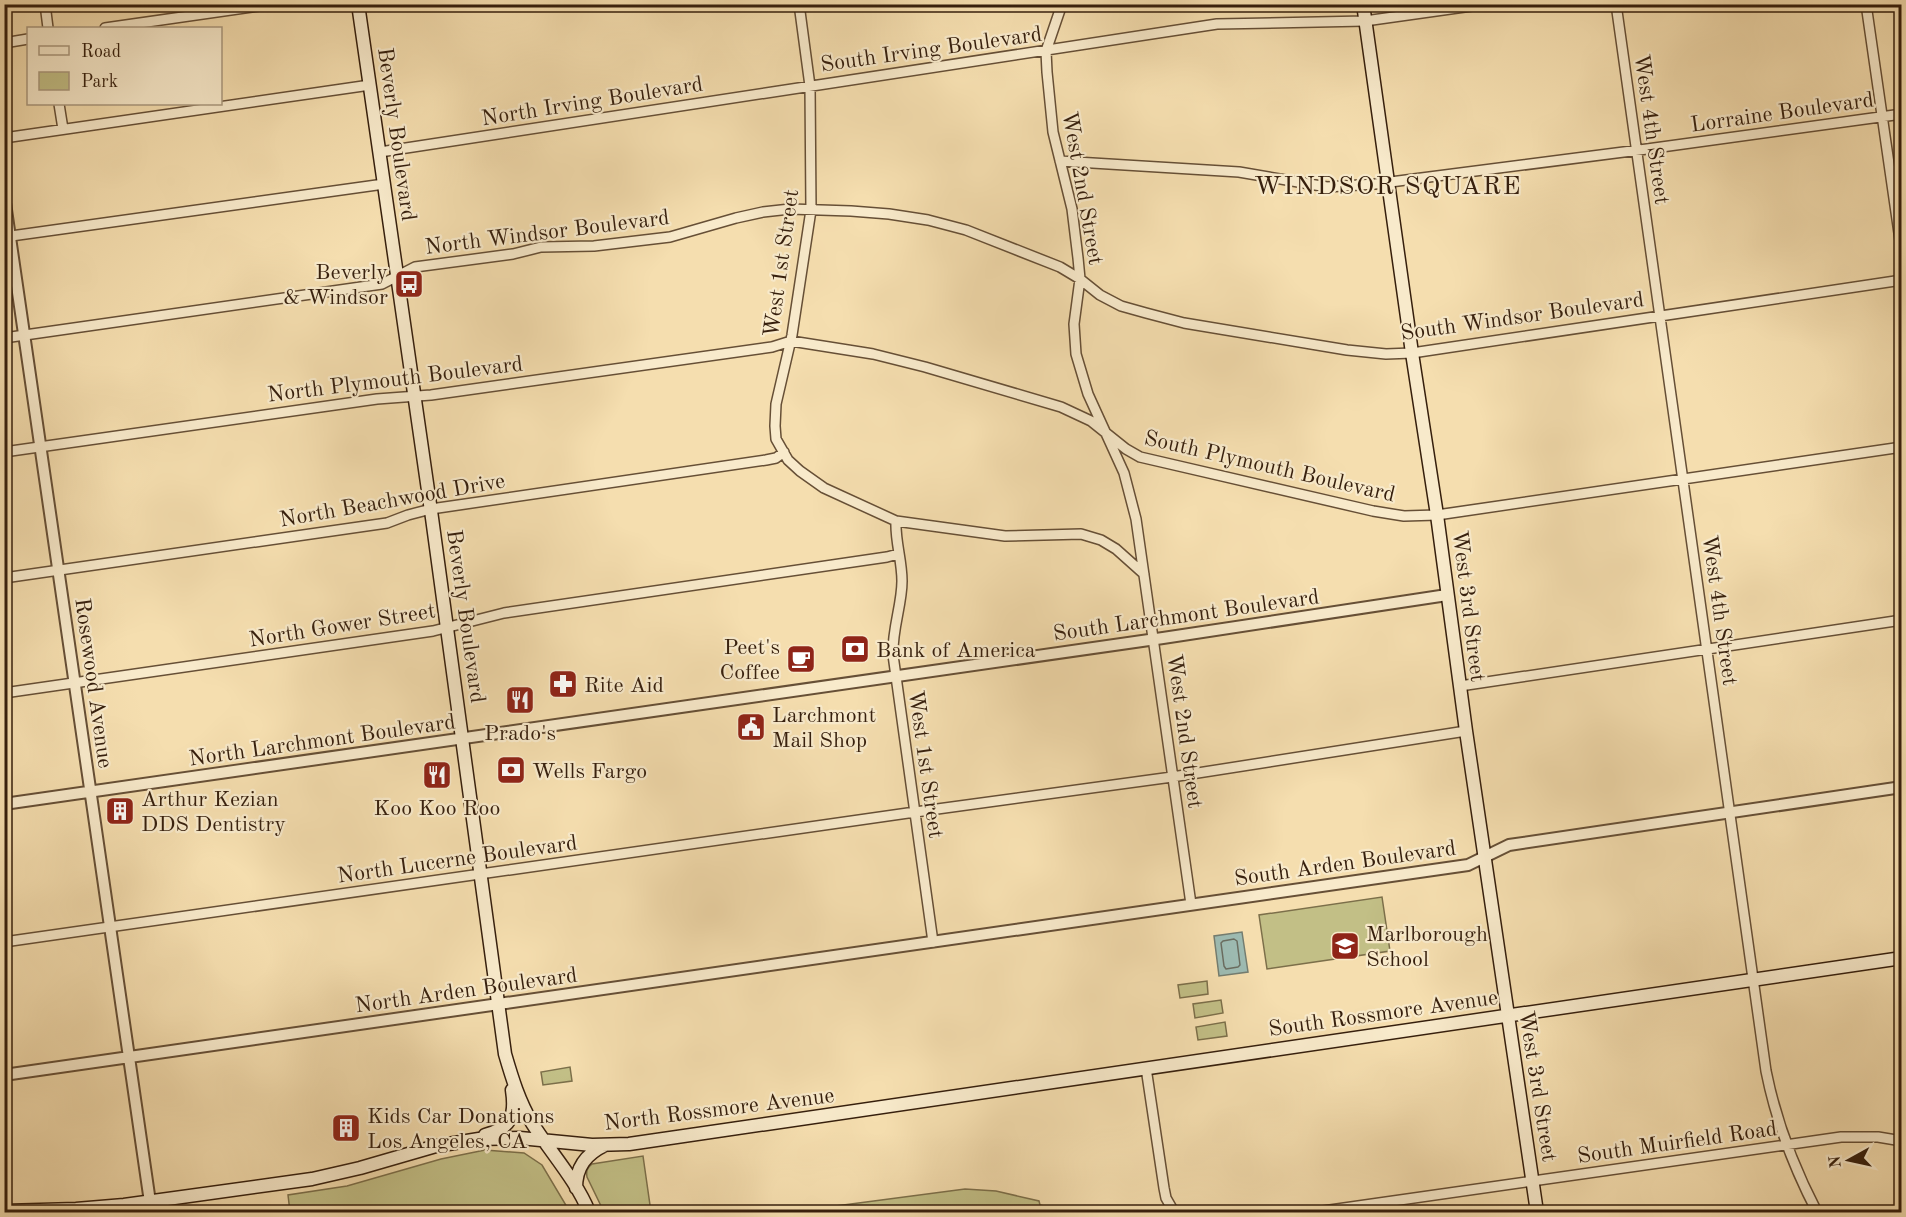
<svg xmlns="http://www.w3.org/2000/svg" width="1906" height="1217" viewBox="0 0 1906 1217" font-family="'Old Standard TT',serif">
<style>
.green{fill:#c2bf86;stroke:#7c6f4a;stroke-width:1.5}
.water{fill:#9dbbb2;stroke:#747d70;stroke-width:1.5}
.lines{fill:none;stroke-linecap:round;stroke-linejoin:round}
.shore{stroke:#6a6d60;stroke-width:1.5}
.minor-casing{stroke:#664f36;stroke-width:12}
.tertiary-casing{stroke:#664f36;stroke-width:14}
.secondary-casing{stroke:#361f0d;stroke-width:15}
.minor{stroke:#f8eacb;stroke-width:9}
.tertiary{stroke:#f8eacb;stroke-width:10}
.secondary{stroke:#f8eacb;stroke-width:12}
.labels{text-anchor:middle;stroke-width:4.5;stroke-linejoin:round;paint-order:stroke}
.street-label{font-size:22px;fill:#361f0d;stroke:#f8eacb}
.poi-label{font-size:22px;fill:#361f0d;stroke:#f8eacb;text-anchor:start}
.quarter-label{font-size:26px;letter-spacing:1.5px;fill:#361f0d;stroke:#f8eacb}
</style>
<rect width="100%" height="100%" fill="#f5deaf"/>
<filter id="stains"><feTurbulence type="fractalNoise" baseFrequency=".00333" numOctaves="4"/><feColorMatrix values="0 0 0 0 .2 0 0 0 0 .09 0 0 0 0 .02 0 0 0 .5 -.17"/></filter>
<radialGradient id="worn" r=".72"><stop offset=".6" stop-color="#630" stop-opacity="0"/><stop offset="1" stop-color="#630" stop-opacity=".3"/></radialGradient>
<path class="green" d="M1382 897 1390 951 1267 969 1259 915Z
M1207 981 1208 994 1180 998 1178 985Z
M1221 1000 1223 1013 1195 1018 1193 1004Z
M1225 1022 1227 1036 1198 1040 1196 1027Z
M570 1067 572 1081 543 1085 541 1072Z
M485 1150 524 1153 542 1165 570 1212H290L288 1195 347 1186 441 1159Z
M643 1156 651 1212H604L587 1177C586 1171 587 1168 592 1164Z
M965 1189 996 1191 1039 1201 1040 1205 1066 1212H790Z"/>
<path class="water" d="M1242 932 1248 972 1219 976 1214 936Z"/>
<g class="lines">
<path class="shore" d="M1234 939 1237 941 1240 965 1238 967 1226 969 1224 966 1221 943 1223 941Z"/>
<g class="minor-casing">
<path id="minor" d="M45 4 48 28
M799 4 810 86 811 210 792 335 776 404 775 426 776 439 788 460 800 471 824 488 896 521 1005 536 1081 534 1101 540 1116 549 1144 574
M1062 4 1046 51 1047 72 1053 132 1072 209 1078 258 1080 279 1074 324 1076 354 1088 394 1124 473 1136 519 1191 904
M1616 4 1766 1071C1776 1121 1794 1168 1817 1212
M1866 4 1902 254
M105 28 273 4
M4 43 28 39
M59 104 63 129
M4 138 370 85
M380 152 1217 24 1365 21 1486 4
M1060 161 1239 172 1327 187 1375 184 1647 149 1902 114
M4 237 384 184
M4 338 382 284 415 267 513 254 541 247 594 246 670 237 736 218 763 212 790 209 851 211 889 214 928 220 966 230 1060 267 1080 279 1100 295 1121 306 1146 313 1184 323 1347 350 1386 354 1412 353 1902 280
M4 452 377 399 431 395 772 347 791 341 873 354 925 367 1061 407 1091 421 1126 449 1140 457 1373 511 1404 516 1437 515 1902 447
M896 521C895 541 902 560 902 581 902 605 892 629 893 655L933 942
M4 578 387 523 408 515 431 509 766 460 776 458 784 452
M1460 686 1902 620
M4 693 433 631 504 613 887 557 898 554
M4 942 908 813 1172 777 1466 731
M1146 1068 1164 1188 1166 1198 1174 1212
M150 1202 151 1212
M1316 1212 1841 1137H1878L1902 1141"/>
</g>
<g class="tertiary-casing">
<path id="tertiary" d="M4 196 150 1202
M4 804 1163 638 1447 595
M4 1075 1468 865 1509 845 1902 787"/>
</g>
<g class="secondary-casing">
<path id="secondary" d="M358 4 432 518 505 1054C512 1078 519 1101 532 1123 551 1153 576 1180 589 1212
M1363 4 1412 353 1437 515 1466 731 1537 1212
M485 1135C511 1128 516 1116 512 1090
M576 1188C576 1167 586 1154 605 1145
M4 1211 76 1209 124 1205 312 1179 360 1168 436 1146 479 1139 520 1138 592 1145 629 1144 1902 958"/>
</g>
<use href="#minor" class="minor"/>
<use href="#tertiary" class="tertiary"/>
<use href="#secondary" class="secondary"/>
</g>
<defs>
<g id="bus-square" transform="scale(1.5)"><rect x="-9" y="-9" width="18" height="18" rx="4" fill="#8f2418" stroke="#f8eacb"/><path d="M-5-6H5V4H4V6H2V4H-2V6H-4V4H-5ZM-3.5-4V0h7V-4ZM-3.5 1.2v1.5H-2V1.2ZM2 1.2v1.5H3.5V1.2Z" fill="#fff"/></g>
<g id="bank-square" transform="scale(1.5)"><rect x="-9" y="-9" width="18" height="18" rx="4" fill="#8f2418" stroke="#f8eacb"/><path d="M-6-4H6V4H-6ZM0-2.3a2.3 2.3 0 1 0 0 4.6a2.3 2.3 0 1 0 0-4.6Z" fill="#fff"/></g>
<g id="cafe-square" transform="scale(1.5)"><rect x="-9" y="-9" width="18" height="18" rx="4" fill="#8f2418" stroke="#f8eacb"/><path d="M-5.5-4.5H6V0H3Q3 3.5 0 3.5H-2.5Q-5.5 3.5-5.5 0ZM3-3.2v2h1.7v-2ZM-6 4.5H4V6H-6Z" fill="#fff"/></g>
<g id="pharmacy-square" transform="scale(1.5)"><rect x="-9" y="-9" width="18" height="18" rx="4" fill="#8f2418" stroke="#f8eacb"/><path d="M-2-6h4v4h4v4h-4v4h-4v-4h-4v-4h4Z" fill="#fff"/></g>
<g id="restaurant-square" transform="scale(1.5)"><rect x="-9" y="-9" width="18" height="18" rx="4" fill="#8f2418" stroke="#f8eacb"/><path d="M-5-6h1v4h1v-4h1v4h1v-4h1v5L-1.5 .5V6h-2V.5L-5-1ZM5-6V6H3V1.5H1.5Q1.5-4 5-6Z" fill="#fff"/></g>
<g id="civic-square" transform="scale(1.5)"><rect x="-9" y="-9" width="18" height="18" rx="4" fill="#8f2418" stroke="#f8eacb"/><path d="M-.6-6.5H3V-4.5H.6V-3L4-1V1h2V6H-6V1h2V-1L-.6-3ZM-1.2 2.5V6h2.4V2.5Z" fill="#fff"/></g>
<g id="building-square" transform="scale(1.5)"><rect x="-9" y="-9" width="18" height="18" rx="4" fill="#8f2418" stroke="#f8eacb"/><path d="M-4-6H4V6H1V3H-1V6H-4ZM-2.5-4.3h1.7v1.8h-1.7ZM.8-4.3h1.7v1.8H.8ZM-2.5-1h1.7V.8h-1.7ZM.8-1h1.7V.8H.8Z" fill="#fff"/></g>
<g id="school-square" transform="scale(1.5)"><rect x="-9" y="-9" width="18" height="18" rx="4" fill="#8f2418" stroke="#f8eacb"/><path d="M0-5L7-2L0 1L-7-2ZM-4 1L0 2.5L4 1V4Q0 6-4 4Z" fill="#fff"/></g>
</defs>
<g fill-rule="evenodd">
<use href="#bus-square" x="409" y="284"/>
<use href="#bank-square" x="855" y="649"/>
<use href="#cafe-square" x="801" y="659"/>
<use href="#pharmacy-square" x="563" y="684"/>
<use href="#restaurant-square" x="520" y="700"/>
<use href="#civic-square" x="751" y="727"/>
<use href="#bank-square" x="511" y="770"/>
<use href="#restaurant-square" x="437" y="775"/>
<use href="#building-square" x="120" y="811"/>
<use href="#school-square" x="1345" y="946"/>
<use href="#building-square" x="346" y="1128"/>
</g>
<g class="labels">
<g class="street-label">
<text transform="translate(931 48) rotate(-8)" y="8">South Irving Boulevard</text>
<text transform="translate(592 100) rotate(-9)" y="8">North Irving Boulevard</text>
<text transform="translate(1782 111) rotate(-8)" y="8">Lorraine Boulevard</text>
<text transform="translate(1653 129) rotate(82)" y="8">West 4th Street</text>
<text transform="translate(398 134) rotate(82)" y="8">Beverly Boulevard</text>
<text transform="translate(1084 188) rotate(80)" y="8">West 2nd Street</text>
<text transform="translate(547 231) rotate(-7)" y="8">North Windsor Boulevard</text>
<text transform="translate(780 263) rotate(-82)" y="8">West 1st Street</text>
<text transform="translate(1522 315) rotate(-8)" y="8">South Windsor Boulevard</text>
<text transform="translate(395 378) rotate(-7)" y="8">North Plymouth Boulevard</text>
<text transform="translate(1270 465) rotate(13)" y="8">South Plymouth Boulevard</text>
<text transform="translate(392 499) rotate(-10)" y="8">North Beachwood Drive</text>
<text transform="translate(1470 606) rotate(83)" y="8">West 3rd Street</text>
<text transform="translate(1721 610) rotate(82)" y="8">West 4th Street</text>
<text transform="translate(1186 614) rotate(-8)" y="8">South Larchmont Boulevard</text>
<text transform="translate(467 616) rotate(82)" y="8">Beverly Boulevard</text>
<text transform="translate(342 624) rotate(-9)" y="8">North Gower Street</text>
<text transform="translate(95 683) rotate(82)" y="8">Rosewood Avenue</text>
<text transform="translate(1186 731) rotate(82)" y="8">West 2nd Street</text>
<text transform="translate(322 739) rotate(-8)" y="8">North Larchmont Boulevard</text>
<text transform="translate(927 764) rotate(82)" y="8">West 1st Street</text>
<text transform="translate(457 858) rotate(-8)" y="8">North Lucerne Boulevard</text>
<text transform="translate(1345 862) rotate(-8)" y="8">South Arden Boulevard</text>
<text transform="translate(466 989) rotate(-8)" y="8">North Arden Boulevard</text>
<text transform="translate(1383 1012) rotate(-8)" y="8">South Rossmore Avenue</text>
<text transform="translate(1539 1086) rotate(81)" y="8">West 3rd Street</text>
<text transform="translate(719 1108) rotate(-7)" y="8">North Rossmore Avenue</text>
<text transform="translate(1677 1141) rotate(-8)" y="8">South Muirfield Road</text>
</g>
<g class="poi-label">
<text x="388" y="279" text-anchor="end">Beverly<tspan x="388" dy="25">&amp; Windsor</tspan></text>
<text x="780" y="654" text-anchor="end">Peet's<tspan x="780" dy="25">Coffee</tspan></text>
<text x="876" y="657">Bank of America</text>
<text x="584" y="692">Rite Aid</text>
<text x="772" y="722">Larchmont<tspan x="772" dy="25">Mail Shop</tspan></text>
<text x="520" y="740" text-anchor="middle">Prado's</text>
<text x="532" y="778">Wells Fargo</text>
<text x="141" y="806">Arthur Kezian<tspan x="141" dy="25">DDS Dentistry</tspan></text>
<text x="437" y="815" text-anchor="middle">Koo Koo Roo</text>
<text x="1366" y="941">Marlborough<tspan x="1366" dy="25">School</tspan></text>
<text x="367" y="1123">Kids Car Donations<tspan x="367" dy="25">Los Angeles, CA</tspan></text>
</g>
<g class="quarter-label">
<text x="1388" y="194">WINDSOR SQUARE</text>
</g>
</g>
<rect width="1906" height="1217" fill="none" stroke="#f5deaf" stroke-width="24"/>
<rect x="6" y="6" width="1894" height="1205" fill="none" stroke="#361f0d" stroke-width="3"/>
<rect x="12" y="12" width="1882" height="1193" fill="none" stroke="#361f0d" stroke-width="1.5"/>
<rect x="27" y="27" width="195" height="78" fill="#f8eacb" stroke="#aa997f" stroke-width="1.5"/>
<rect x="39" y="46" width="30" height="9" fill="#f8eacb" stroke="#aa997f" stroke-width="1.5"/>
<text x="81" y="57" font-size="18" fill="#361f0d">Road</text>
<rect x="39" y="72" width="30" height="18" fill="#c2bf86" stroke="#aa997f" stroke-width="1.5"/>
<text x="81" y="87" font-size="18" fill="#361f0d">Park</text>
<g transform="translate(1849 1160) rotate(262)" stroke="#f8eacb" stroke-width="4.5" paint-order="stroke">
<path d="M0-4.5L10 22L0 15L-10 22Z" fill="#361f0d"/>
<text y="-9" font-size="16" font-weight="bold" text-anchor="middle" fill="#361f0d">N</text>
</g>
<rect width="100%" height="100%" filter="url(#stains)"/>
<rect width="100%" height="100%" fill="url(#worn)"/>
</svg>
